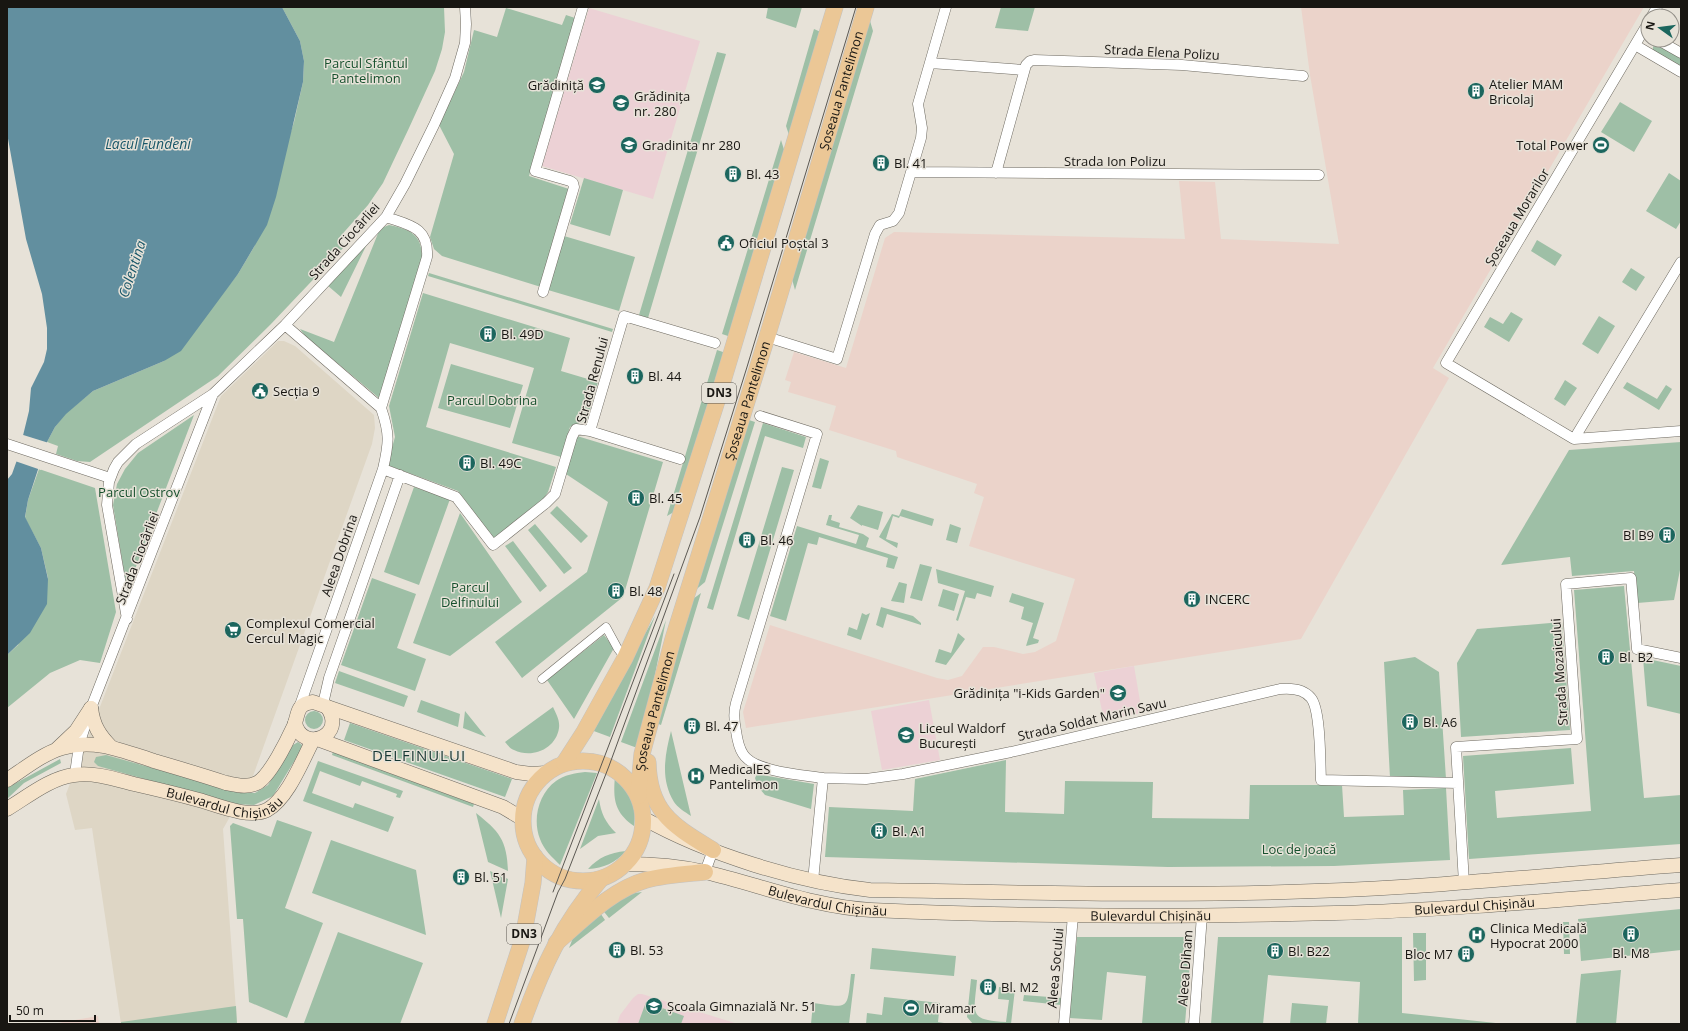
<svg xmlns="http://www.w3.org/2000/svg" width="1688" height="1031" viewBox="0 0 1688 1031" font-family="'Open Sans',sans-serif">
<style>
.built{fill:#ded6c5}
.industrial{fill:#ebd3ca}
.education{fill:#ecd1d5}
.green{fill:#9ebfa6}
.water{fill:#628f9f}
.pier{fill:#e7e2d8}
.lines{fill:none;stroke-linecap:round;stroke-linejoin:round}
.pedestrian-casing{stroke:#6e6a61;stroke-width:9}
.minor-casing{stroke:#6e6a61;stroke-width:11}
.secondary-casing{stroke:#6e6a61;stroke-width:15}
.primary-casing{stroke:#c3c2c1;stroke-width:17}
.pedestrian{stroke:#fff;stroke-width:8}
.minor{stroke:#fff;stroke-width:10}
.secondary{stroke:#f5e3ca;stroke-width:14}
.primary{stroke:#ebc796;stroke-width:16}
.tram{stroke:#5b5852;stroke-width:1}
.labels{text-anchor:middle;stroke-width:3;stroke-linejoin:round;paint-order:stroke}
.shield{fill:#e7e2d8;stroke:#56534d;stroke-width:1}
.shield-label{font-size:12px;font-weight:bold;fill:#181612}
.street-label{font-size:13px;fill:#181612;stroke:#e7e2d8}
.park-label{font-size:13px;fill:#16502d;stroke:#e7e2d8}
.poi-label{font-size:13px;fill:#181612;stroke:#e7e2d8;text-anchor:start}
.water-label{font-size:14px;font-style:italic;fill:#195769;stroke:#e7e2d8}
.quarter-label{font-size:15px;letter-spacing:1px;fill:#163733;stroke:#e7e2d8}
</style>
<rect width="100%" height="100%" fill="#e7e2d8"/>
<path class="built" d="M278 341H284L295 346 374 415 375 428 372 444 253 776 223 829 237 1024H121L92 828 75 830 66 794 221 396Z"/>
<path class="industrial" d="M1301 7H1644L1433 368 1449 378 1301 639 746 728 743 712 770 625 937 678 948 680 962 676 983 647H994L1023 654 1035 652 1056 641 1075 579 969 546 984 497 974 493 977 484 897 457 896 451 829 430 836 406 788 392 791 382 785 380 794 352 846 368 885 238 894 232 1185 239 1179 181 1215 182 1221 239 1339 244 1310 75Z
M98 1016 99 1024H52Z"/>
<path class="education" d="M589 8 700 41 653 199 542 166Z
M1134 666 1142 713 1104 720 1094 673Z
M929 700 940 760 882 770 871 711Z
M638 994H642L738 1024H617L620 1015 633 998Z"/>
<path class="green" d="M282 7H444L445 32 442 49 435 71 409 128 383 183 368 205 338 239 345 246 271 324 218 376 90 462 77 461 56 454 58 446 47 442 55 427 65 414 93 391 164 361 216 302 238 274 254 247 294 122 303 82 304 61 300 41Z
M768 7H802L796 28 766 18Z
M1001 7H1035L1028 31 995 28Z
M506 8 562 25 566 15 575 18 529 176 569 189 541 287 442 256 434 249 430 237 454 154 439 125 464 72 474 30 497 37Z
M868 14 873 31 795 290 790 272Z
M814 29 823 33 791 141 786 126Z
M1657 43 1681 55V70L1652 51 1654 44Z
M717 52 726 54 648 318 639 315Z
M1620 102 1652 121 1634 152 1601 132Z
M781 140 786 156 731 337 722 334Z
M1669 173 1681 181V221L1676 229 1646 211Z
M584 178 623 190 610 236 570 224Z
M389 225C409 229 422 234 422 257L379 398 305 336 300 329 334 342 379 231 384 227Z
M564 236 635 257 619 311 548 290Z
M1537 240 1562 255 1555 266 1531 251Z
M367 244 341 297 327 285Z
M1631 268 1645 277 1636 291 1622 282Z
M429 273 613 329 612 332 428 276Z
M423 293 570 338 561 371 598 382 587 420 570 427 561 457 512 443 534 368 450 343 426 427 556 467 548 492 544 498 494 538 458 491 387 465 395 437 389 406Z
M1511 312 1523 319 1509 342 1484 327 1490 317 1503 324Z
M1599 316 1615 326 1598 354 1582 344Z
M717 350 726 353 679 509 667 516Z
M451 364 523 385 510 428 438 408Z
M1565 380 1577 388 1565 406 1554 399Z
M1627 382 1657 399 1666 385 1672 389 1659 410 1623 388Z
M194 415 127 590 113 505 117 484 125 469 138 453Z
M746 419 755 422 705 582 692 593Z
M763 423 806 437 803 448 765 436 713 610 707 608Z
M577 436 663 462 623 597 522 678 495 642 587 572 608 502 566 474Z
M1681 442V565L1674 600 1637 603 1634 571 1572 576 1570 557 1501 565 1569 450Z
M820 458 829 461 821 489 812 487Z
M782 467 794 470 749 620 737 616Z
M39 469 95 488 116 612 100 663 80 660 50 673 7 708V655L18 645 48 578 41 548 25 518 28 500Z
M414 487 450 499 419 585 384 572Z
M858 505 883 512 878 530 862 525V526L850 518Z
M557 506 588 536 581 543 550 513Z
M902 509 934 519 932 526 900 516 899 518 893 516 886 539 898 543 897 548 879 537 892 514 899 516Z
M460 513 522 602 450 656 413 643Z
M829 515H832L831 520 840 523 839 527 863 534 869 538 866 547 898 557 894 569 886 567 888 558 819 537 817 545 808 543 786 621 770 616 797 526 856 544 859 535 826 525Z
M535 524 572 568 564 574 528 530Z
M950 524 961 528 957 543 946 540Z
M513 541 547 586 540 592 505 546Z
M920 564 932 567 922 601 910 598Z
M936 569 994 586 991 597 977 593 975 599 966 597 958 621 956 620 965 591 938 583Z
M372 578 416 594 397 648 426 659 415 691 341 665Z
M899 582 907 584 904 603 891 601Z
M1624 586 1644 798 1681 795V844L1469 859 1463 756 1571 748 1574 784 1495 791 1497 818 1591 811 1574 590Z
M943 589 959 594 954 611 938 606Z
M701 593 661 725 653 722 689 602Z
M1012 593 1044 603 1033 638 1039 640 1038 643 1026 646 1033 623 1021 619 1024 607 1009 602Z
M881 607 913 616 921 623V625L887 614 883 628 876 625Z
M862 613 866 615 870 613 861 640 847 635 849 627 857 630Z
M655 616 610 737 591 730Z
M666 620 640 749 621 742Z
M1562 622 1570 730 1461 737 1457 663 1477 629Z
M958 633 965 639 946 665 935 662 939 649 951 653Z
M604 635 614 648 574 719 547 680Z
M1415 657 1439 672 1446 779 1390 778 1384 662Z
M1643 658 1681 666V714L1647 706Z
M339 671 408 696 404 707 335 683Z
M421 700 460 714 458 727 417 712Z
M553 707C556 714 560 720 559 728 556 749 532 759 514 750 510 749 508 745 505 742Z
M465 711 486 737 463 728Z
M305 720a9 9 0 1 1 18 0a9 9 0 1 1-18 0Z
M350 723 512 779 505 797 344 740Z
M671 731 691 816C685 812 677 807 674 802 660 779 665 755 671 731Z
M298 742 302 745 301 750 273 796 254 805 234 804 98 766 94 762 96 757 106 755 238 792 255 793 268 785 293 745Z
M333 752 474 804 473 807 332 755Z
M60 759 61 763 24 783 7 799V788Z
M1006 760 1005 812 1064 814 1065 781 1153 782 1152 818 1249 819 1250 785H1342L1344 817 1404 815 1403 790 1446 788 1450 860 1334 866 1168 867 825 857 829 807 913 811 915 779Z
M318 761 403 791 400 798 396 797 397 794 362 781 360 786 320 771 312 793 353 808 355 803 394 817 388 832 303 801Z
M585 772 597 773 560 865C552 857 544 850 540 839 532 819 539 793 556 781 564 775 575 773 585 772Z
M757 774 814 784 811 809 765 795 758 787 755 778Z
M615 776C631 792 637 803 634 826 614 812 613 799 615 776Z
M599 799C601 813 605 822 616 833L598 836 580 849Z
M476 813C499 831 507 840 508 871L488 862Z
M277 820 312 832 285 908 323 923 287 1018 249 1002 243 919H237L230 826 233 823 271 837Z
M331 840 416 870 426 935 312 893Z
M626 851C615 863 604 868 588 869 599 857 609 853 626 851Z
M490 871 508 879 501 918Z
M642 892 609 918 601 908 621 895Z
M1681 909V950L1581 961 1578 919Z
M598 910 605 920 569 948 577 928Z
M1563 922H1569L1570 954H1564Z
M338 932 423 963 400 1024 304 1023Z
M1413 933H1426V980L1414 981Z
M1077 937H1192L1185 1024H1142L1146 976 1107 972 1102 1020 1069 1018Z
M1218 937H1402V1013L1505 1024H1358L1360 982 1268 975 1263 1024H1211Z
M872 948 956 956 954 976 870 969Z
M1621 970 1616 1024H1576L1581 974Z
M851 974H855L849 1024H811L813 1003C850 1008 847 1010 851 974Z
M971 979 977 980C974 1014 968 1020 1006 1022L1009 1000 998 999 999 987 1015 989 1011 1024H973L967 1017Z
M1024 995 1062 998 1061 1005 1023 1001Z
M884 997 940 1003 938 1022 950 1024H866L867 1013 882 1015Z
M646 1002 684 1016 681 1024H638Z
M1292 1003 1328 1006 1326 1024H1290Z
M236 1006 237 1024H121V1022Z"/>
<path class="water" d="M7 7H282L300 41 304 61 303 82 276 197 267 225 238 274 181 351 164 361 93 391 66 414 55 427 47 442 28 500 25 517 41 548 48 579 47 604 30 633 7 655V480L12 474 17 460 29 411 31 388 44 362 47 349V328L42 294 26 239 7 133Z"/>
<path class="pier" d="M20 434 49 443 41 470 15 461Z"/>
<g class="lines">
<g class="pedestrian-casing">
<path id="pedestrian" d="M542 679 606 627 618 649 625 658"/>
</g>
<g class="minor-casing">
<path id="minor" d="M1652 16 1657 7
M1648 23 1446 363 1574 439 1681 431
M1658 40 1681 53
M1635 45 1681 72
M930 63 1024 70
M911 172 1319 175
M996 173 1026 65 1030 61 1034 60 1182 65 1303 76
M543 292 574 187 573 183 570 181 535 171 583 7
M285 325 381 408C390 434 389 443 383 469L299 708
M767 337 837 359 875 234 880 225 893 221 899 213 921 138 922 128 918 104 946 7
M381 408 427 257C429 227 409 225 386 217
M760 416 817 434 736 703C733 713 734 721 736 731 737 738 739 748 743 754 754 772 804 775 823 778
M590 431 624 316 715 343
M1574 439 1681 262
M7 444 110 478
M383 469 456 497 493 545 546 503 555 494 572 437 576 429 590 431 680 459
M127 619 107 505 109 482 114 469 118 462 136 444 213 394 285 325 386 217 405 184 434 125 455 78 465 43 466 24 465 7
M323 704 329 678 400 475
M75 774 79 745 91 708 213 394
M705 872 713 850
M813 881 823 778 866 779 903 774 1011 752 1280 689C1291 688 1304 689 1311 698 1321 710 1320 762 1321 780L1458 783
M1464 883 1456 747 1577 739 1566 584 1631 578 1637 649 1681 658
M1064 1024 1073 915
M1194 1024 1202 915"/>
</g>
<g class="secondary-casing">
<g id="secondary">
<path d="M91 708C93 725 99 735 111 747"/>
<path d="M295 723C302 754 348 736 327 707"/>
<path d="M317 739 503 807 523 819"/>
<path d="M57 749 76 731 91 708"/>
<path d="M7 780C24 769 42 754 62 748 95 738 123 751 154 761 178 768 202 775 226 783 237 785 247 788 257 783 270 776 288 739 294 726 299 713 296 704 313 702L516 772 531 774 546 773"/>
<path id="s1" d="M7 809C27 797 50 778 74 775 94 772 115 779 134 784 156 789 177 794 199 800 217 805 249 819 267 810 288 798 302 761 313 740"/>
<path d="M643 818C707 854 797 882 870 890 1018 892 1166 897 1315 891 1437 887 1559 874 1681 865"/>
<path id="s2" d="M625 864C652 864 679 866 705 872 760 885 814 907 871 910 1025 917 1180 917 1335 913 1450 910 1566 899 1681 890"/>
</g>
</g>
<g class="primary-casing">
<g id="primary">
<circle cx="583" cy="821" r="60"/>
<path d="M648 762C649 813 674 826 713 850"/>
<path d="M564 763 584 732 625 658 657 588 717 401 835 7"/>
<path id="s3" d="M638 796 642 754 673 639 767 337 866 7"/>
<path d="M556 943C583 920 611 890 646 880 665 875 685 874 705 872"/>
<path d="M495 1024 523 938 533 883 535 857"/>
<path d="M522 1024C542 968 562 924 601 879"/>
</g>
</g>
<use href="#pedestrian" class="pedestrian"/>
<use href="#minor" class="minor"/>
<use href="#secondary" class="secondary"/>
<use href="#primary" class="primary"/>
<path class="tram" d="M553 892 674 574
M509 1024 558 892 565 879 609 766 700 517 747 367 856 7"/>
</g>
<defs>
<g id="school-disc" transform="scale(0.9)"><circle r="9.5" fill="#1c665e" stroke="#e7e2d8"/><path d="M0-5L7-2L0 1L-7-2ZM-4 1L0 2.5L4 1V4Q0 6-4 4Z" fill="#fff"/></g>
<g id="building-disc" transform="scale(0.9)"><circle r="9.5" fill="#1c665e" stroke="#e7e2d8"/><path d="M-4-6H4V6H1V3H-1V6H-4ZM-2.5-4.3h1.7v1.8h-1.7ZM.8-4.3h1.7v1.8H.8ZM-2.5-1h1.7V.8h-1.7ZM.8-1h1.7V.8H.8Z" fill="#fff"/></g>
<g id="stadium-disc" transform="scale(0.9)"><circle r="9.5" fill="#1c665e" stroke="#e7e2d8"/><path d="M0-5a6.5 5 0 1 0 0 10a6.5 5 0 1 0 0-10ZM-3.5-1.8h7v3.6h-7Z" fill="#fff"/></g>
<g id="civic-disc" transform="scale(0.9)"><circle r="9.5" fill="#1c665e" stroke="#e7e2d8"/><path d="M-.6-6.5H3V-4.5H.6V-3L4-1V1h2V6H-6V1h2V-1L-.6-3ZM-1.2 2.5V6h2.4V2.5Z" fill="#fff"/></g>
<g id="supermarket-disc" transform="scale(0.9)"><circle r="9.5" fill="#1c665e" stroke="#e7e2d8"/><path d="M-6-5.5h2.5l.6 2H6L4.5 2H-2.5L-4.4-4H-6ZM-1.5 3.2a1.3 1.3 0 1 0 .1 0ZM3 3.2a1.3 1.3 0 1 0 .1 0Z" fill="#fff"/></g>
<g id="hospital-disc" transform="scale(0.9)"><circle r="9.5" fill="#1c665e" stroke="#e7e2d8"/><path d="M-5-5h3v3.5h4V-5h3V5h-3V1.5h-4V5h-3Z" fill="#fff"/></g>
</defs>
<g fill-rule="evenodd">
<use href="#school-disc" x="597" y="85"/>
<use href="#building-disc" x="1476" y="91"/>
<use href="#school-disc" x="621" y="103"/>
<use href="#school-disc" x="629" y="145"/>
<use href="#stadium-disc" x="1601" y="145"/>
<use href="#building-disc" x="881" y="163"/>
<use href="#building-disc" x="733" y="174"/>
<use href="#civic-disc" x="726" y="243"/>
<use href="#building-disc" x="488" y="334"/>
<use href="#building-disc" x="635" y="376"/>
<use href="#civic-disc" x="260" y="391"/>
<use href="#building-disc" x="467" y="463"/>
<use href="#building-disc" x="636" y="498"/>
<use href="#building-disc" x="1667" y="535"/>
<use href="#building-disc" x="747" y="540"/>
<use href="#building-disc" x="616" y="591"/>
<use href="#building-disc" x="1192" y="599"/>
<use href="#supermarket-disc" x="233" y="630"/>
<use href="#building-disc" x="1606" y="657"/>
<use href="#school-disc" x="1118" y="693"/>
<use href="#building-disc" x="1410" y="722"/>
<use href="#building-disc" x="692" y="726"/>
<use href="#school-disc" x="906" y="735"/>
<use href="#hospital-disc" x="696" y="776"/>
<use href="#building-disc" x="879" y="831"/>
<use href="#building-disc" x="461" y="877"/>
<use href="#building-disc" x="1631" y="934"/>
<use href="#hospital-disc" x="1477" y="935"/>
<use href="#building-disc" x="617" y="950"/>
<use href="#building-disc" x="1275" y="951"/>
<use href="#building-disc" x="1466" y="954"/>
<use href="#building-disc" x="988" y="987"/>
<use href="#school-disc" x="654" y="1006"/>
<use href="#stadium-disc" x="911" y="1008"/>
</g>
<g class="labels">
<g class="shield">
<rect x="702" y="383" width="34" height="20" rx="3"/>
<rect x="507" y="924" width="34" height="20" rx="3"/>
</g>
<g class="shield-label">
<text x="719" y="397">DN3</text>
<text x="524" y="938">DN3</text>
</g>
<g class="street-label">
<text transform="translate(1162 52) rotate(3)" y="5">Strada Elena Polizu</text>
<text dy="5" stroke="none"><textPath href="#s3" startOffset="735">Șoseaua Pantelimon</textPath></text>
<text x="1115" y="166">Strada Ion Polizu</text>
<text transform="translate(1517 217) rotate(-59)" y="5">Șoseaua Morarilor</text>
<text transform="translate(344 241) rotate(-48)" y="5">Strada Ciocârliei</text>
<text transform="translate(592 380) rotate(-75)" y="5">Strada Renului</text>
<text dy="5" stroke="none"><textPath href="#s3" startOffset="411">Șoseaua Pantelimon</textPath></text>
<text transform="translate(339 555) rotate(-71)" y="5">Aleea Dobrina</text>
<text transform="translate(137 558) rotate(-69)" y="5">Strada Ciocârliei</text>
<text transform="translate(1559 672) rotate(-94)" y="5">Strada Mozaicului</text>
<text dy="5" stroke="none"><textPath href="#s3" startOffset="87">Șoseaua Pantelimon</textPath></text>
<text transform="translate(1092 719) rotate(-13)" y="5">Strada Soldat Marin Savu</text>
<text dy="5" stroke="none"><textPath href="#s1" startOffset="231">Bulevardul Chișinău</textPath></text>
<text dy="5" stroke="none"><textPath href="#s2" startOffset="207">Bulevardul Chișinău</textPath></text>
<text dy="5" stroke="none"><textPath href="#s2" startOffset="855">Bulevardul Chișinău</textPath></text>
<text dy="5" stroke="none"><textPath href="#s2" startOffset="531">Bulevardul Chișinău</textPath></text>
<text transform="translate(1055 968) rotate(-85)" y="5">Aleea Socului</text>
<text transform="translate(1185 968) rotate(-86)" y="5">Aleea Diham</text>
</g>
<g class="park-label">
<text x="366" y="68">Parcul Sfântul<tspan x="366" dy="15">Pantelimon</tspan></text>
<text x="492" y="405">Parcul Dobrina</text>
<text x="139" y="497">Parcul Ostrov</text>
<text x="470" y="592">Parcul<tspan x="470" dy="15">Delfinului</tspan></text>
<text x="1299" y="854">Loc de joacă</text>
</g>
<g class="poi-label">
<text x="1489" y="89">Atelier MAM<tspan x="1489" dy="15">Bricolaj</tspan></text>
<text x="584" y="90" text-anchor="end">Grădiniță</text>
<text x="634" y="101">Grădinița<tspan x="634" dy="15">nr. 280</tspan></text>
<text x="642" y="150">Gradinita nr 280</text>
<text x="1588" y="150" text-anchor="end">Total Power</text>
<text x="894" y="168">Bl. 41</text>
<text x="746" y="179">Bl. 43</text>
<text x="739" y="248">Oficiul Poștal 3</text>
<text x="501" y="339">Bl. 49D</text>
<text x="648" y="381">Bl. 44</text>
<text x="273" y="396">Secția 9</text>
<text x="480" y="468">Bl. 49C</text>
<text x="649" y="503">Bl. 45</text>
<text x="1654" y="540" text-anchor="end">Bl B9</text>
<text x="760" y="545">Bl. 46</text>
<text x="629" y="596">Bl. 48</text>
<text x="1205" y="604">INCERC</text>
<text x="246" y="628">Complexul Comercial<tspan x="246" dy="15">Cercul Magic</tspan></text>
<text x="1619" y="662">Bl. B2</text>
<text x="1105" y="698" text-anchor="end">Grădinița "i-Kids Garden"</text>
<text x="1423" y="727">Bl. A6</text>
<text x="705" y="731">Bl. 47</text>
<text x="919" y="733">Liceul Waldorf<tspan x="919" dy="15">București</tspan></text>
<text x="709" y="774">MedicalES<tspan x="709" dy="15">Pantelimon</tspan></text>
<text x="892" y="836">Bl. A1</text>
<text x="474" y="882">Bl. 51</text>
<text x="1490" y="933">Clinica Medicală<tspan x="1490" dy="15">Hypocrat 2000</tspan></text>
<text x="630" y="955">Bl. 53</text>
<text x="1288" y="956">Bl. B22</text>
<text x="1631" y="958" text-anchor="middle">Bl. M8</text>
<text x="1453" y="959" text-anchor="end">Bloc M7</text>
<text x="1001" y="992">Bl. M2</text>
<text x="667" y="1011">Școala Gimnazială Nr. 51</text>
<text x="924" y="1013">Miramar</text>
</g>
<g class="water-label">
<text x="148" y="149">Lacul Fundeni</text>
<text transform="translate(132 269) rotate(-72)" y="5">Colentina</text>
</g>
<g class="quarter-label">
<text x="419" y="761">DELFINULUI</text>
</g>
</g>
<rect width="1688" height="1031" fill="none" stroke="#181612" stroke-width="16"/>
<g transform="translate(1660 28) rotate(284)"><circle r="19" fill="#e7e2d8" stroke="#949089"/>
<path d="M0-3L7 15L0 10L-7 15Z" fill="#1c665e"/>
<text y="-6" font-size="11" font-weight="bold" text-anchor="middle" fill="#181612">N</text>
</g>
<path d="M10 1015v6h85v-6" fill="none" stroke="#181612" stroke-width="2"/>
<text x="16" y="1015" font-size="12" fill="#181612" stroke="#e7e2d8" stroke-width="3" paint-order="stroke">50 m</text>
</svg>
